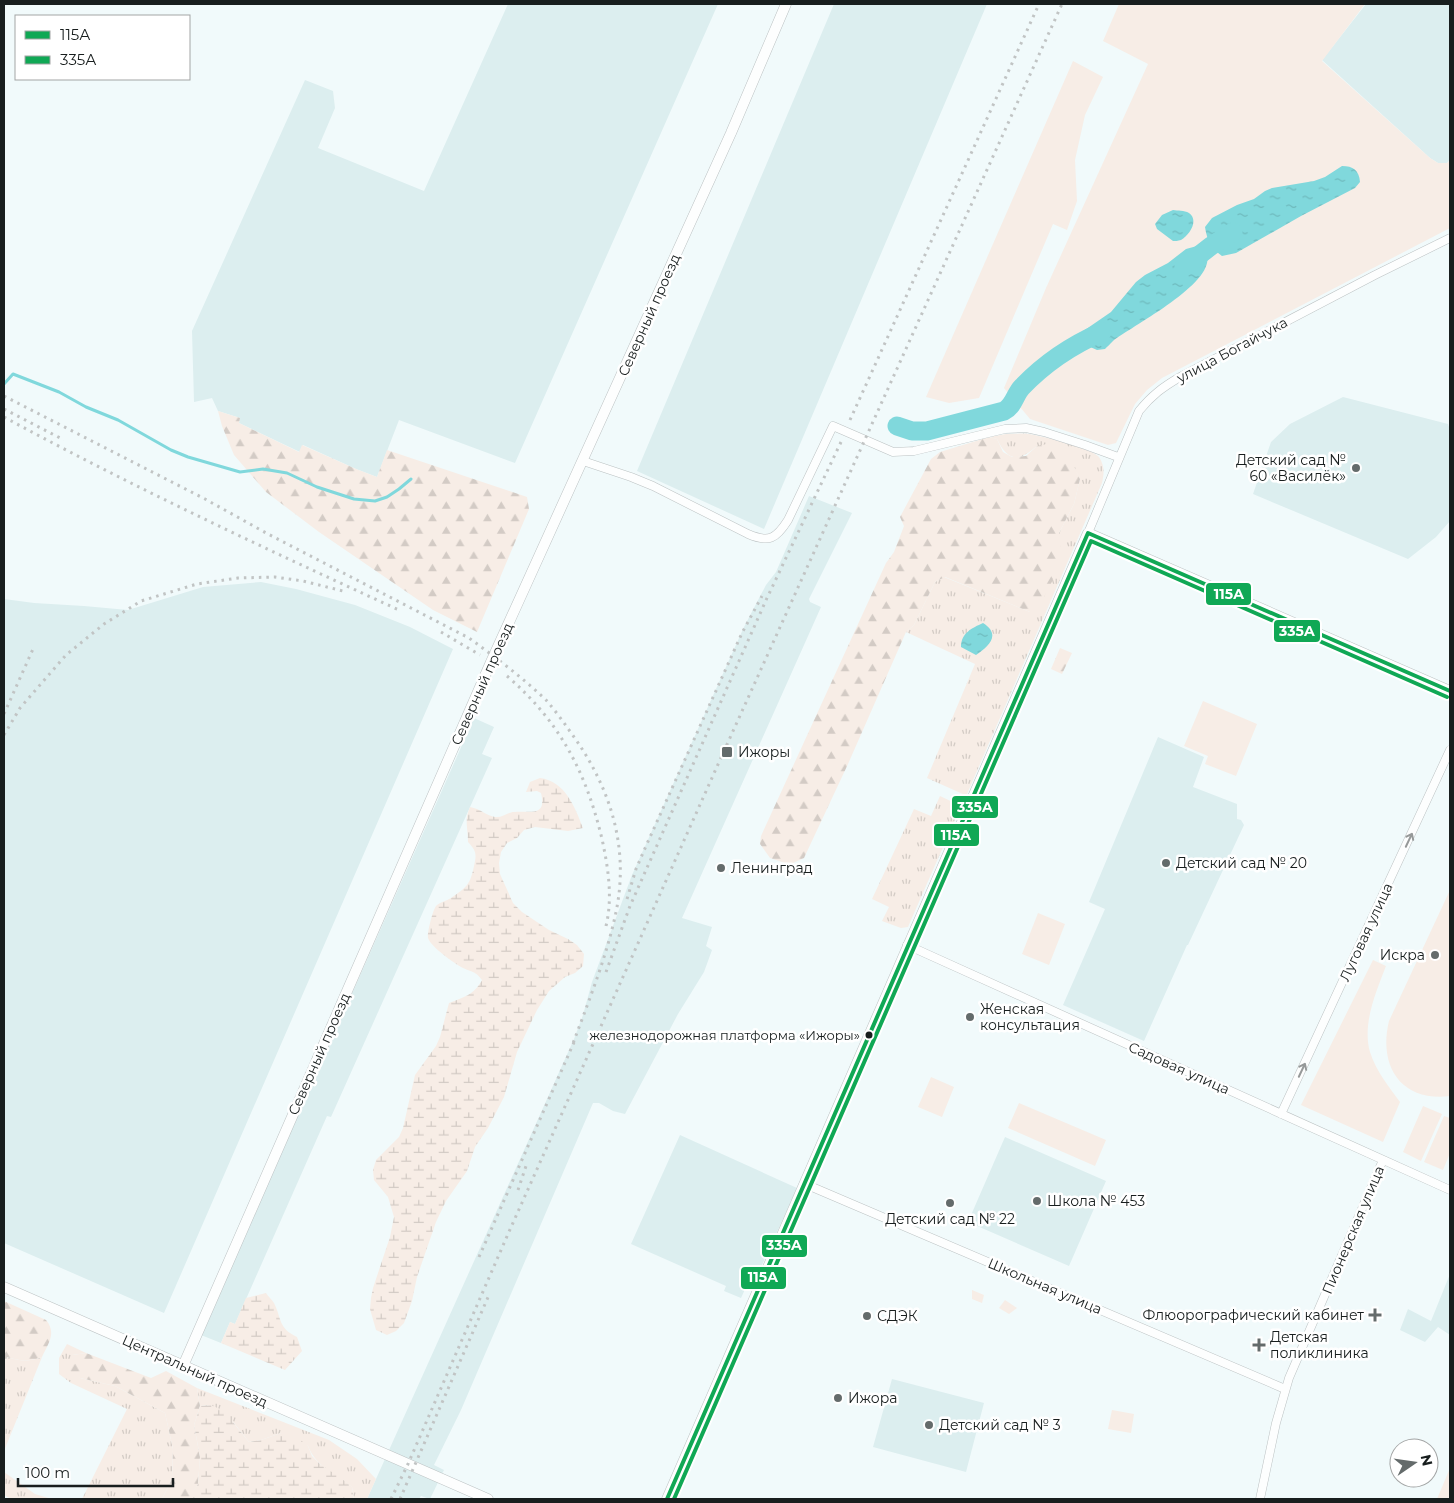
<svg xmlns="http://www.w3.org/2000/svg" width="1454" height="1503" viewBox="0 0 1454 1503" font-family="Montserrat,sans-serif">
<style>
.built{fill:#dceeef}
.grass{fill:url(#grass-tufts)}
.forest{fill:url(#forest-firs)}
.wetland{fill:url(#wetland-marsh)}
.green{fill:#f7ede6}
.water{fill:url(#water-ripples)}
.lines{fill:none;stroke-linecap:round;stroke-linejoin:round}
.stream{stroke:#80d8dc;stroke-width:3}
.river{stroke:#80d8dc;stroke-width:19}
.minor-casing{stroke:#bcc2c3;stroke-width:9}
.tertiary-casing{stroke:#bcc2c3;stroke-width:11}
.minor{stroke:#fdfefe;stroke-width:8}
.tertiary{stroke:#fdfefe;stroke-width:10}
.rail{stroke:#c1c4c4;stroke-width:3;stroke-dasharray:2.5 5;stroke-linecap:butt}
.bus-1-casing{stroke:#fff;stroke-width:8}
.bus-2-casing{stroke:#fff;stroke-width:8}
.bus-1{stroke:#10a855;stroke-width:4}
.bus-2{stroke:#10a855;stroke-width:4}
.oneway{stroke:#969999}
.poi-dot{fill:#646b6b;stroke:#fff;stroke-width:2}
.bus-dot{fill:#181e1e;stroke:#fff;stroke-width:2}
.labels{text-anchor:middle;stroke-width:5;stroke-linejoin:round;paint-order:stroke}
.bus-label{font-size:13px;fill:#181e1e;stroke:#fff;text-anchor:end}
.street-label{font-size:14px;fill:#181e1e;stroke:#fff}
.poi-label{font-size:14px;fill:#181e1e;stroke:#fff;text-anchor:start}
.line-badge{stroke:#fff;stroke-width:2}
.badge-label{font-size:14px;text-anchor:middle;font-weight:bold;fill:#fff}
</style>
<defs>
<pattern id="grass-tufts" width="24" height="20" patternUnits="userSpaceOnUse" patternTransform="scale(1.25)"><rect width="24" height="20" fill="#f7ede6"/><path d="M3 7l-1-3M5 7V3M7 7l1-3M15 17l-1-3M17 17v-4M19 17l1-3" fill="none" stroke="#d3cbc5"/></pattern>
<pattern id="forest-firs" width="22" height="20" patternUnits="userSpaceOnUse" patternTransform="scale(1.25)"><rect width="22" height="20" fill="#f7ede6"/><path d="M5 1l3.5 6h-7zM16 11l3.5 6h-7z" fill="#d3cbc5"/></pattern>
<pattern id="wetland-marsh" width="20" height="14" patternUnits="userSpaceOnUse" patternTransform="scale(1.25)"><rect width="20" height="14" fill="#f7ede6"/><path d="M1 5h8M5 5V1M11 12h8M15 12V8" fill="none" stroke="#d3cbc5"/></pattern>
<pattern id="water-ripples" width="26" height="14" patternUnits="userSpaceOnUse" patternTransform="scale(1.25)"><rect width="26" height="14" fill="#80d8dc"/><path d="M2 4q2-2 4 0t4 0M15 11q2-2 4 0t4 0" fill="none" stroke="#6eb9bc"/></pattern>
</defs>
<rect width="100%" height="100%" fill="#f1fafb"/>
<path class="built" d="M508 4H718L515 463 399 420 377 477 356 469 303 445 300 452 239 423 240 418 218 411 212 398 194 402 192 331 305 80 333 91 335 108 318 148 424 191Z
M834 4H987L764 529 637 471Z
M1366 4H1450V160L1447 163H1438L1430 158 1322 60Z
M1343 397 1448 424 1450 430V521L1436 537 1408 559 1253 494 1271 442 1290 424Z
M809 496 852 513 809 599 810 602 821 607 682 918 712 927 706 946 712 950 704 972 678 1014 625 1114 613 1111 599 1103H593L461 1410 434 1465 444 1470 430 1499 421 1496 419 1499H367L574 1039 583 1015 592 982 632 875 744 627 766 585 776 572Z
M261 582 296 589 355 605 410 627 453 649 164 1313 4 1243V599L34 603 84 606 128 610 203 587Z
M474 718 494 727 482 754 492 758 331 1117 327 1116 235 1324 230 1322 221 1343 201 1335Z
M1158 737 1204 757 1193 787 1237 804V819L1241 820 1244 825 1188 945H1187L1144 1041 1063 1005 1105 909 1089 902Z
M680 1135 797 1188 752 1287 747 1285 741 1298 724 1291 726 1286 631 1244Z
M1005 1137 1106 1181 1069 1266 968 1222Z
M1450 1274V1335L1438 1327 1425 1342 1400 1330 1408 1309 1431 1321Z
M892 1379 984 1403 966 1472 873 1447Z"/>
<path class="grass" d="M1006 434C1014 434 1022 433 1029 434 1042 436 1093 449 1099 457 1105 466 1104 474 1102 483L967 794 965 795 927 778 975 664 906 632 914 625 935 582 944 577 1030 612 1059 544V533L1074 504 1080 479 1074 468 1037 446C1019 462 1008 462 997 439L989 437Z
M940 796 961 806 908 927 901 928 882 921 889 907 872 899 914 809 931 816Z
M67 1344 86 1353 72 1355 80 1378 115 1386 165 1413 173 1449 172 1479 162 1499H82L127 1409 71 1383 59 1374V1358Z
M7 1357C20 1361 29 1362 42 1357L4 1451V1366Z
M197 1388 329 1440 357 1459 376 1479 367 1499H354L352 1487C336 1474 316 1467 308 1446L281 1433 261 1440 249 1442 234 1423 211 1405 200 1406Z
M4 1472 35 1494 52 1499H11L4 1495Z"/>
<path class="forest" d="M218 411 240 418 239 423 299 452 302 445 356 469 377 477 387 450 527 497 529 509 477 632 433 610 319 532 266 492 234 455 222 426Z
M989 437 997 439 1003 452 1012 457 1026 456 1037 446 1047 444 1058 445 1068 454 1080 479 1074 504 1059 533V544L1066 554 1036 613 1030 612 945 577 935 582 914 625 906 632 848 764 804 858 793 863H785L770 858 760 844 761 836 886 563 894 552 904 526 900 517 931 459 940 452Z
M1060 648 1072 653 1062 674 1051 669Z
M4 1301 46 1320C57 1333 48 1344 42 1357 29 1362 20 1361 7 1357L4 1366Z
M86 1353 151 1378 166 1371 197 1388 200 1406 194 1425 200 1457 198 1484 189 1499H162L172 1479 173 1449 165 1413 115 1386 80 1378 68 1370 72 1355Z"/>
<path class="wetland" d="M540 778C565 781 575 807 583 828L568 831 535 827 524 830 517 838 507 843 501 852 499 863 500 874 513 903 522 912 549 930 568 939 577 945 584 954 583 966 575 973 565 977 549 991 537 1010 517 1052 504 1097 488 1128 475 1147 467 1171 446 1201 436 1222 417 1277 412 1301 404 1323 396 1331 387 1335 376 1330 370 1309 371 1298 373 1288 390 1237 394 1217 388 1197 374 1180 373 1170 376 1160 399 1137 403 1128 415 1075 436 1046 440 1037 449 1003C464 997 474 995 482 980 474 970 473 973 463 968 454 963 431 947 428 938 427 933 433 908 437 905 441 902 446 901 451 898 467 887 470 885 474 866 477 853 476 851 468 842 468 827 464 821 470 807 481 809 487 816 495 817 502 818 508 812 514 812 530 810 547 818 541 793L537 791 526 792 530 782Z
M266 1293C268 1296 272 1300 274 1303 282 1319 278 1328 297 1337L302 1351 285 1370 221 1343 230 1322 235 1324 246 1298Z
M211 1405 224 1411 249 1442 261 1440 281 1433 293 1434 308 1446 312 1456 320 1464 341 1478 352 1487 354 1499H188L198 1484 200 1457 194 1425 200 1406Z"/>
<path class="green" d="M1119 4H1365L1322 61 1430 158 1438 163H1447L1450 160V228L1162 378 1147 390 1135 404 1116 443 1108 445 1030 419 1004 388 1046 288 1148 64 1103 41Z
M1073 61 1103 77 1085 115 1075 160 1077 201 1067 230 1053 224 979 398 949 403 926 397Z
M1203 701 1257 724 1236 776 1205 764 1208 756 1184 746Z
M1450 890V1096C1401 1102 1378 1066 1389 1021Z
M1038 913 1065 924 1049 965 1022 954Z
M1373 960 1386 966C1376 992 1362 1024 1370 1052 1376 1071 1389 1087 1400 1102L1383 1142 1301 1105Z
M931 1077 954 1087 942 1117 918 1107Z
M1019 1103 1106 1140 1095 1166 1008 1128Z
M1423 1106 1442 1114 1421 1161 1403 1152Z
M1444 1116 1450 1118V1153L1443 1170 1424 1162Z
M972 1290 984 1295 982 1303 972 1299Z
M1005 1300 1017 1308 1009 1314 999 1308Z
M1112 1410 1134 1414 1131 1433 1108 1429Z
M1450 1468V1499H1437Z"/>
<path class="water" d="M1342 166C1353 166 1359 170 1360 182L1355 188 1301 216 1236 253 1222 256C1211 248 1207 240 1205 227L1212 218 1237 205 1254 199 1265 191 1272 188 1314 181 1325 177Z
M1173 210C1178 211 1184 210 1189 213 1199 220 1190 235 1181 240 1178 241 1175 241 1173 241L1157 229 1155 224 1162 215Z
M1197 246C1202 247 1205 251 1207 256 1214 284 1132 326 1113 341 1110 344 1107 347 1105 349L1097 350 1079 342V334L1111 312 1136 282 1145 275 1168 263 1186 249Z
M983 623C1002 635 988 647 976 655L961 647C961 633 972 628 983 623Z"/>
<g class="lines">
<path class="stream" d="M4 384 13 374 59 392 86 407 118 420 171 450 188 457 240 472 263 469 287 473 317 487 354 499 375 501 387 497 399 489 411 479"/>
<path class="river" d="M1184 267 1211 246 1233 232
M897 426 912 431H927L1004 411C1014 406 1015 394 1022 387 1045 363 1072 345 1102 332"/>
<g class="minor-casing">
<path id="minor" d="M583 461 631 477 653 486 748 534C769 543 776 539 788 520L833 426 893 452 914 451 1005 429 1026 428 1044 432 1085 445 1118 457
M1088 533 1139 411C1152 395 1163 387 1180 377L1375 275 1450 238
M907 945 1450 1190
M1281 1114 1450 750
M805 1184 1285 1389
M1260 1499 1276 1423 1289 1378 1383 1160"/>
</g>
<g class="tertiary-casing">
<path id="tertiary" d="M4 1287 488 1499
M183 1366 491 662 731 133 786 4
M667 1499 1088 533 1450 691"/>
</g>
<use href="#minor" class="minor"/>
<use href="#tertiary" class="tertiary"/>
<path class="rail" d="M4 396 205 499 268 534 469 638C495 657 522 677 546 700 554 709 562 720 569 730 609 784 630 845 616 912 607 956 588 1003 572 1046
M4 409 64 440
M4 417C133 487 266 549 399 610
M850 420 1039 4
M441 632 480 655
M507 676C560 722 586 772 602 839 608 867 613 897 606 926
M4 714 33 649
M4 735 20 708 66 655 104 624 141 601 197 584 238 578 275 577 303 581 347 592
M627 899 636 869 646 846 742 633 762 596
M606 972 630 906 767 598 841 442
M518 1190 526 1166
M479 1257 575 1040
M391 1499 408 1464 508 1234 724 751 1062 4
M400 1499 489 1295"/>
<g class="bus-1-casing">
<path id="bus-1" d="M667 1499 1088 533 1450 691"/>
</g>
<g class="bus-2-casing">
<path id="bus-2" d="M674 1499 1091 541 1447 697"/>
</g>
<use href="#bus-1" class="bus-1"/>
<use href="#bus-2" class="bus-2"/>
</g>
<defs><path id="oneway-shaft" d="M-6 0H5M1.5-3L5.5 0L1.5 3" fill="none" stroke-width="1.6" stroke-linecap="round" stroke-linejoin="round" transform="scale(1.25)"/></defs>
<g class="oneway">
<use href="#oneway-shaft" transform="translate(1409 840) rotate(-65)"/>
<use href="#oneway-shaft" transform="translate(1302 1070) rotate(-65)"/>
</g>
<g class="poi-dot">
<circle cx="1356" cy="468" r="5"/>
<rect x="721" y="746" width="12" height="12" rx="2.5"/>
<circle cx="1166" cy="863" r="5"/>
<circle cx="721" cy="868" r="5"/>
<circle cx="1435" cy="955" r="5"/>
<circle cx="970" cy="1017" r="5"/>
<circle cx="1037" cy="1201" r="5"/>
<circle cx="950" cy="1203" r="5"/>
<path d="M1372.5 1307.5h5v5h5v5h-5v5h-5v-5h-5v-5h5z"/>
<circle cx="867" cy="1316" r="5"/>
<path d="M1256.5 1337.5h5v5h5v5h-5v5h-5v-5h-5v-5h5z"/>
<circle cx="838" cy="1398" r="5"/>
<circle cx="929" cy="1425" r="5"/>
</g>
<circle class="bus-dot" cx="869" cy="1035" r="4.5"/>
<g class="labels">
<g class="bus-label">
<text x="860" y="1040">железнодорожная платформа «Ижоры»</text>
</g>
<g class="street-label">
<text transform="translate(649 315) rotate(-66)" y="5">Северный проезд</text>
<text transform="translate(1232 350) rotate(-28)" y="5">улица Богайчука</text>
<text transform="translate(482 684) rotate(-66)" y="5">Северный проезд</text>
<text transform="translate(1366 932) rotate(-65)" y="5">Луговая улица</text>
<text transform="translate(319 1054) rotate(-66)" y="5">Северный проезд</text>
<text transform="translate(1179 1068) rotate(24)" y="5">Садовая улица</text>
<text transform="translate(1353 1230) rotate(-67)" y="5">Пионерская улица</text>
<text transform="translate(1045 1286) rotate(23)" y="5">Школьная улица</text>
<text transform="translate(195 1371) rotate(24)" y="5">Центральный проезд</text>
</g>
<g class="poi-label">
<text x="1346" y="465" text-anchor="end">Детский сад №<tspan x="1346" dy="16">60 «Василёк»</tspan></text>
<text x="738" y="757">Ижоры</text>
<text x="1176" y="868">Детский сад № 20</text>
<text x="731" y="873">Ленинград</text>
<text x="1425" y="960" text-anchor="end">Искра</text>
<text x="980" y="1014">Женская<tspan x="980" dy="16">консультация</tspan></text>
<text x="1047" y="1206">Школа № 453</text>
<text x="950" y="1224" text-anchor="middle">Детский сад № 22</text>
<text x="1364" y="1320" text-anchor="end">Флюорографический кабинет</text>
<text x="877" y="1321">СДЭК</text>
<text x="1270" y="1342">Детская<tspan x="1270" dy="16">поликлиника</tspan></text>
<text x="848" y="1403">Ижора</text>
<text x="939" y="1430">Детский сад № 3</text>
</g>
</g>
<g class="line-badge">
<rect x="1205" y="582" width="47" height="24" rx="5" fill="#10a855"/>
<rect x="1273" y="619" width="48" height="24" rx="5" fill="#10a855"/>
<rect x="951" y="795" width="48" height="24" rx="5" fill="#10a855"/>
<rect x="933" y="823" width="47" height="24" rx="5" fill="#10a855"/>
<rect x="761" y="1234" width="47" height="24" rx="5" fill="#10a855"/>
<rect x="740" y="1266" width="47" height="24" rx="5" fill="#10a855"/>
</g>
<g class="badge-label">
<text x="1229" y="599">115А</text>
<text x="1297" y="636">335А</text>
<text x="975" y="812">335А</text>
<text x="956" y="840">115А</text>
<text x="784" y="1250">335А</text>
<text x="763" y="1282">115А</text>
</g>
<rect width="1454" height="1503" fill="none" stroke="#181e1e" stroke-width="10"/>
<rect x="15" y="15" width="175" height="65" fill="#ffffff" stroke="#a3a5a5"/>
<rect x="25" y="31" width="25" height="8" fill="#10a855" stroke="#a3a5a5"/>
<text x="60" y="40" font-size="15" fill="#181e1e">115А</text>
<rect x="25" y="56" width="25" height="8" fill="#10a855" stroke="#a3a5a5"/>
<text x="60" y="65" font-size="15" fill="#181e1e">335А</text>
<g transform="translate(1414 1463) rotate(77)"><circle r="24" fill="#ffffff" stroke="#a3a5a5"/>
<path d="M0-4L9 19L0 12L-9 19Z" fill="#646b6b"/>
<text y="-8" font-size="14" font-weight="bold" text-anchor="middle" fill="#181e1e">N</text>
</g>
<path d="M18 1478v8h155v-8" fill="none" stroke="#181e1e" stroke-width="2.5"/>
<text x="25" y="1478" font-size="15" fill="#181e1e" stroke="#ffffff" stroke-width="4" paint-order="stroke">100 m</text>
</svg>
